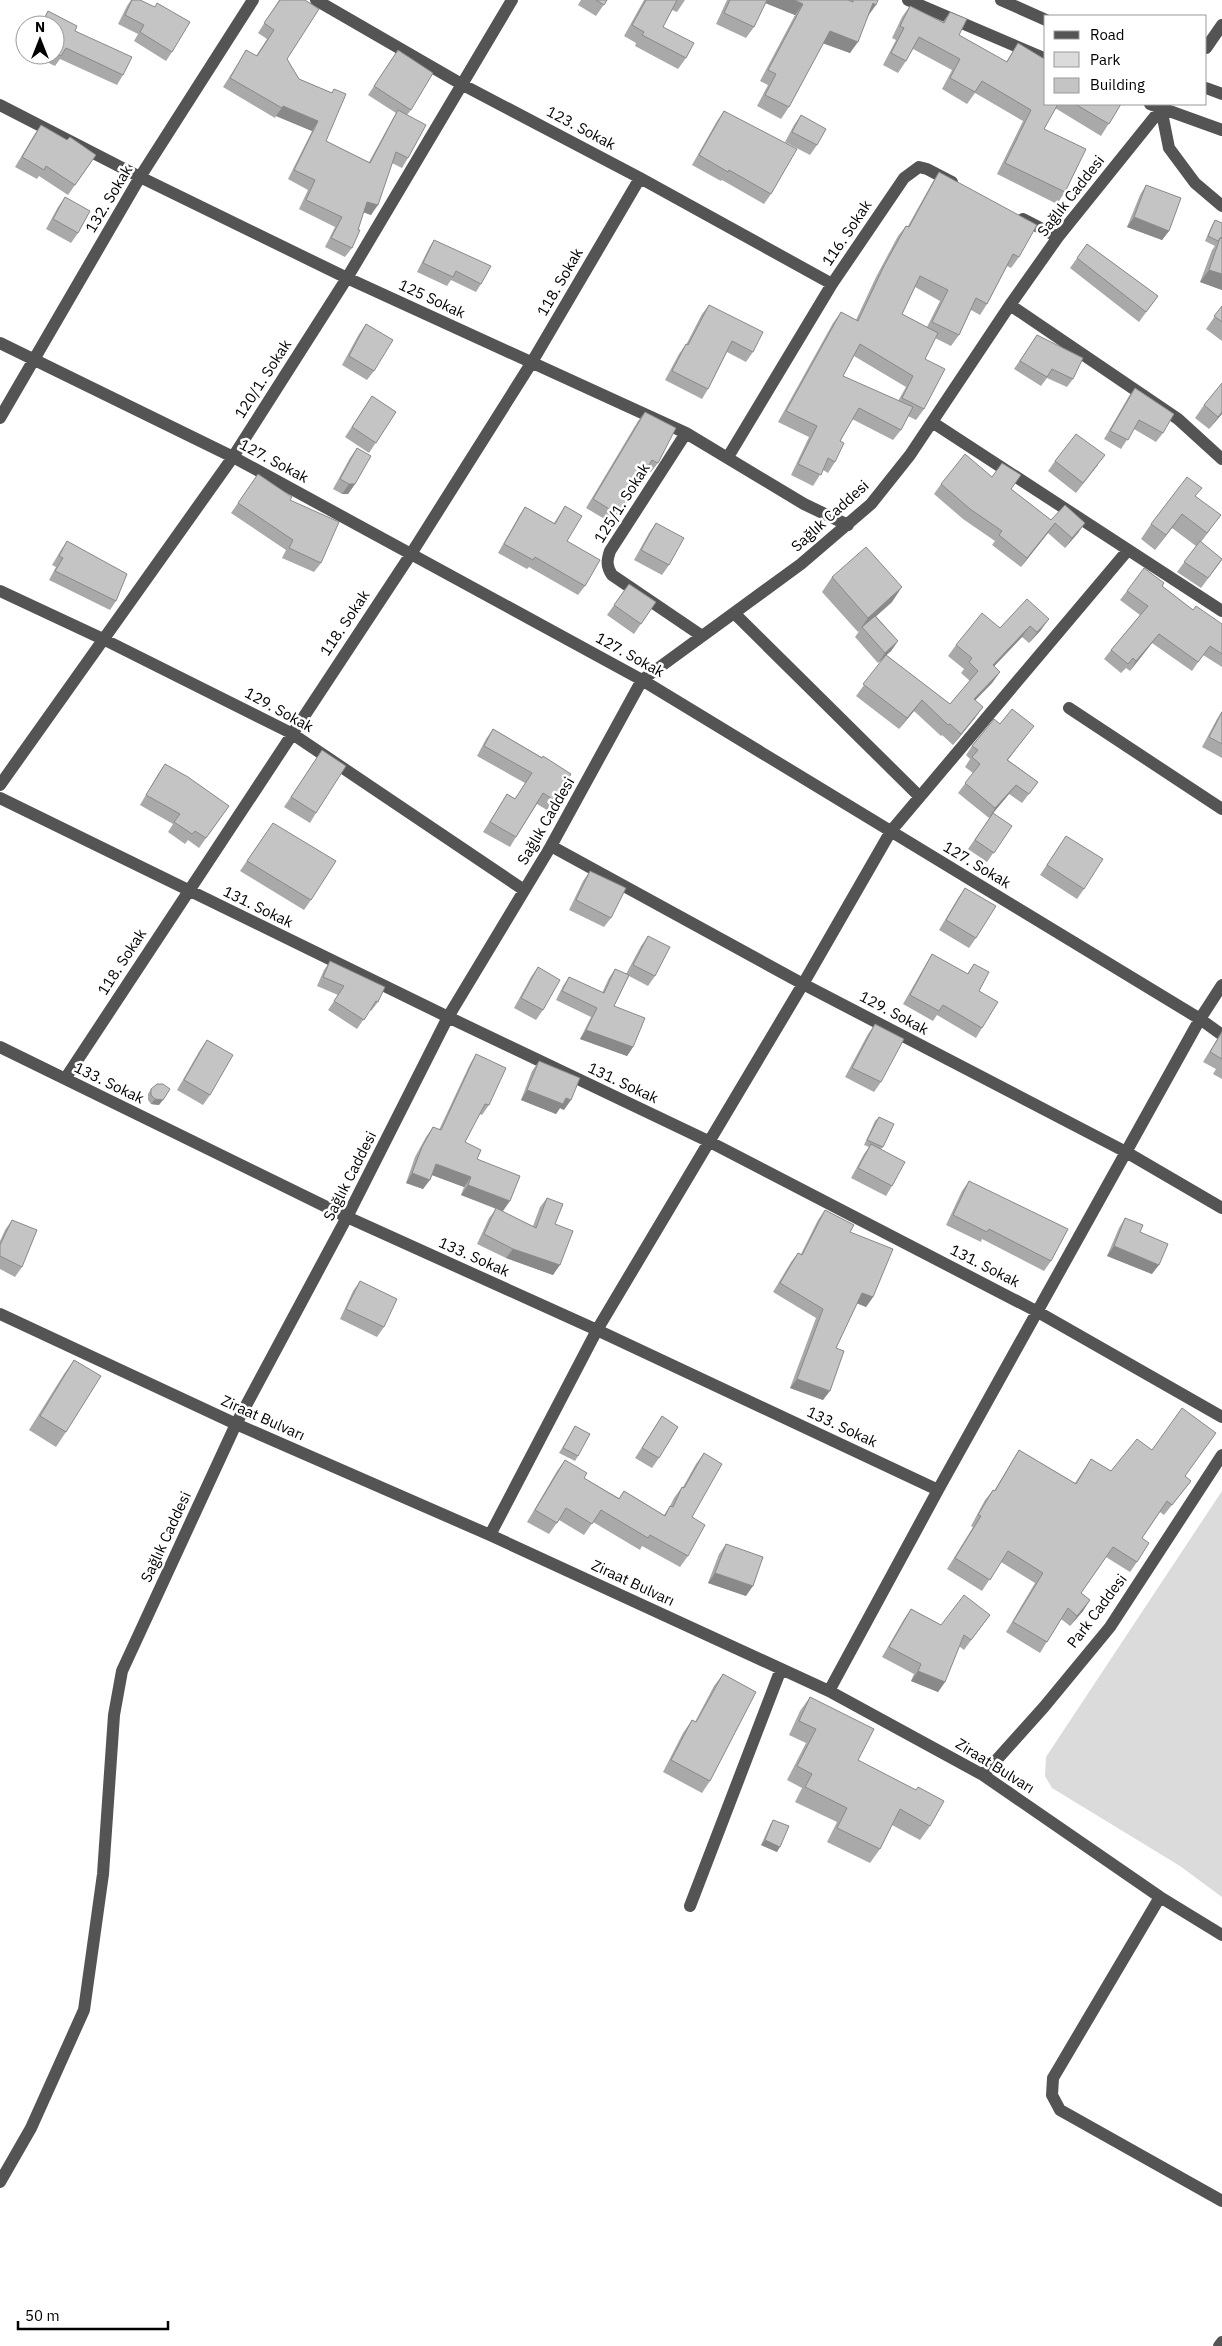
<svg xmlns="http://www.w3.org/2000/svg" width="1222" height="2346" viewBox="0 0 1222 2346" font-family="'IBM Plex Sans',sans-serif">
<style>
.green{fill:#dbdbdb}
.lines{fill:none;stroke-linecap:round;stroke-linejoin:round}
.minor{stroke:#545454;stroke-width:12}
.wall{fill:#a9a9a9;fill-rule:evenodd}
.shaded-wall{fill:#898989}
.building{fill:#c4c4c4;stroke:#898989}
.labels{text-anchor:middle;stroke-width:5;stroke-linejoin:round;paint-order:stroke}
.street-label{font-size:15px;fill:#000;stroke:#fff}
</style>
<rect width="100%" height="100%" fill="#fff"/>
<path class="green" d="M1222 1491V1897L1180 1866 1052 1788 1045 1776 1046 1757Z"/>
<g class="lines">
<path class="minor" d="M316 0 463 85 640 178 832 284
M908 0 1046 59
M1001 0 1046 20
M1206 48 1222 25
M1206 88 1222 94
M1150 104 1222 130
M0 105 140 177 347 278 686 433 804 504 848 525
M1161 108 1169 148 1195 183 1222 206
M1023 219 1058 237
M1010 305 1178 419 1222 459
M0 343 233 457 642 680 1200 1019 1222 1035
M0 418 140 177 253 0
M932 422 1222 611
M686 433 610 551C607 560 606 566 612 575L702 636
M728 457 832 284 904 178 919 167 927 169 952 182
M0 591 105 640 291 733 524 890
M734 613 919 796
M1069 708 1222 809
M0 785 233 457 347 278 512 0
M0 798 448 1017 708 1141 1038 1312 1222 1417
M551 846 803 984 1126 1152 1222 1208
M0 1047 347 1217 597 1330 938 1490
M65 1079 411 554 532 362 640 178
M0 1314 236 1424 490 1535 829 1691 983 1775 1160 1897 1222 1935
M490 1535 597 1330 803 984 891 831 1128 550
M829 1691 938 1490 1200 1019 1222 985
M983 1775 1044 1707 1110 1627 1222 1455
M1160 1897 1053 2078 1052 2095 1060 2110 1222 2201
M690 1906 781 1669
M0 2182 31 2128 84 2010 103 1874 114 1715 122 1671 236 1424 347 1217 448 1017 551 846 642 680 801 564 871 504 910 455 1010 305 1058 237 1165 104
M1219 2346 1222 2342"/>
</g>
<path class="wall" d="M131 0H140L172 52 166 61 134 41 138 34 118 24 127 6Z
M279 0H305L287 59 299 79 332 93 334 89 326 141 369 162 392 120 396 113 368 95 392 59 411 110 407 115 408 158 402 168 392 163 371 215 363 212 352 248 345 257 325 247 335 227 299 209 308 190 288 179 312 131 276 116 275 118 223 87 240 60 246 50 256 56 267 39 258 33Z
M581 0H607L596 16 578 5Z
M644 0H685L677 12 672 10 663 27 686 58 678 69 635 46 636 43 624 36Z
M727 0H878L868 16 850 53 823 43 789 107 781 119 757 106 768 85 760 81 795 15 765 3 754 27 746 38 716 24Z
M910 6 943 22 950 12 959 35 1006 62 1018 43 1046 104H1121L1101 136 1055 108 1044 129 1065 192 1057 204 997 174 1023 121 975 93 967 104 942 89 952 70 913 49 906 61 898 73 883 65 896 40 892 38 902 17Z
M48 11 75 31 123 75 117 85 60 59 55 66 32 55H55V25H40Z
M724 111 771 194 764 204 722 180 721 181 692 165 717 121Z
M801 115 817 145 810 155 785 142 794 125Z
M41 125 67 140 96 155 68 195 39 176 37 179 15 167 34 135Z
M939 172 1019 257 1011 268 1007 266 987 304 980 315 971 310 959 335 951 346 935 338 925 359 924 409 916 420 908 416 901 430 893 440 852 419 840 441 835 462 828 473 823 470 813 486 791 475 809 437 778 422 833 323 841 312 856 320 876 277 898 236 906 226H908L932 183ZM915 287 940 301 927 327 902 314ZM854 356 906 387 898 401 843 376Z
M1146 185 1169 231 1162 240 1127 227 1140 195Z
M65 197 78 233 71 243 46 229 58 207Z
M1215 220 1222 223V290L1200 282 1212 250 1215 246 1205 241 1212 225Z
M434 240 481 284 476 292 451 280 447 286 417 272 429 248Z
M1087 244 1158 296 1139 322 1070 268Z
M709 305 753 352 746 362 727 352 708 389 702 399 665 380 679 354 686 344V345L702 314Z
M1222 306V341L1206 329Z
M366 324 374 371 367 380 342 365 359 334Z
M1037 335 1073 379 1067 387 1047 378 1041 386 1014 369Z
M1222 383V414L1209 429 1195 418 1204 405Z
M1135 388 1163 433 1156 442 1134 429 1121 449 1104 439 1129 396Z
M372 396 396 412 369 453 345 437Z
M645 412 658 463 651 472 646 469 619 515 613 524 586 508 638 421Z
M357 448 355 484 348 494H342L333 489 350 458Z
M1055 461 1098 465 1076 493 1048 471Z
M258 474 290 500 321 563 314 572 282 558 286 550 231 513Z
M992 477 1011 489 1051 520 1085 523 1078 533 1065 548 1048 533 1021 567 992 545 995 541 963 519 934 494 941 484Z
M1196 496 1210 530 1201 542 1222 560 1201 588 1177 572 1196 546 1172 528 1155 550 1141 539 1151 524Z
M565 506 567 541 585 586 578 595 529 567 527 569 498 553 519 516 525 507 554 523Z
M656 523 669 565 662 575 634 560 649 533Z
M67 541 116 601 110 610 49 580 56 567 52 565 61 550Z
M832 577 892 602 876 616 898 641 891 651 886 655 950 704 970 681 961 673 964 669 948 656 956 645 1000 628 1027 599 1041 630 1029 643 1022 637 994 666 1000 672 992 683 975 700V718L953 745 942 735 941 736 914 711 899 729 856 696 885 656 878 663 855 637 860 630 858 632 822 592Z
M629 584 656 602 634 634 607 615Z
M1162 586 1193 610 1222 624V667L1203 655 1192 671 1152 643 1130 671 1126 668 1121 673 1104 659 1111 650 1140 615 1120 600 1127 591Z
M1222 711V758L1202 747 1217 719Z
M1000 724 1027 735 1008 760 1038 782 1022 803 1009 794 989 818 958 793 973 773 965 767 970 759 966 755 972 746Z
M493 729 571 774 547 810 537 804 516 837 510 847 483 832 507 794 515 799 525 783 477 756 486 739Z
M322 750 316 813 310 823 284 807Z
M165 764 229 806 199 848 188 840 185 844 168 832 173 824 140 805 158 774Z
M993 813 1012 826 987 862 968 849Z
M266 833 311 900 304 910 240 871Z
M1066 836 1084 889 1077 899 1040 875Z
M590 871 611 918 604 927 569 910 583 881Z
M965 888 976 938 969 948 939 930 958 898Z
M648 936 655 976 648 986 629 976 614 1006 633 1047 627 1056 580 1039 591 1017 556 1000 563 986 569 977 602 993 609 978 615 969 626 974 641 946Z
M932 954 967 974 974 964 979 991 982 1028 976 1038 937 1015 933 1021 903 1004 926 964Z
M330 961 378 1002 371 1011 370 1010 357 1029 328 1010 338 995 317 986 324 970Z
M538 967 543 1010 536 1020 514 1008 531 977Z
M875 1024 881 1082 874 1092 845 1077 868 1034Z
M1222 1031V1079L1213 1074 1216 1069 1203 1062Z
M207 1040 210 1095 203 1105 177 1090 200 1050Z
M476 1054 489 1105 482 1115 479 1114 465 1142 477 1159 503 1211 497 1209 533 1226 540 1207 547 1198 555 1224 553 1275 506 1258 477 1244 489 1218 496 1209 461 1195 464 1187 432 1175 423 1189 406 1183 415 1157 426 1137 433 1127 439 1130 470 1064Z
M539 1061 564 1110 560 1108 556 1114 521 1100 532 1071Z
M151 1089 159 1105 151 1104 148 1100V1094Z
M879 1117 883 1147 881 1149 892 1186 886 1196 851 1178 864 1154 869 1147 864 1145 875 1121Z
M969 1181 1051 1261 1044 1271 982 1239 981 1242 946 1225 962 1191Z
M825 1210 850 1232 873 1297 866 1307 857 1303 836 1348 823 1400 790 1388 816 1318 773 1292 791 1262 798 1253 801 1254 818 1220Z
M1125 1218 1140 1232 1152 1274 1107 1256 1119 1228Z
M12 1220 22 1267 15 1277 0 1269V1241L5 1230Z
M360 1281 384 1327 377 1337 340 1319 353 1291Z
M74 1360 66 1432 56 1447 29 1430 64 1374Z
M662 1416 659 1458 652 1468 635 1458Z
M575 1426 578 1456 575 1461 559 1453Z
M1019 1450 1075 1483 1091 1459 1111 1471 1185 1476 1191 1481 1164 1515 1160 1512 1142 1538 1137 1562 1130 1572 1106 1557 1081 1593 1090 1600 1083 1611 1070 1626 1061 1619 1040 1653 1006 1632 1035 1583 1001 1562 982 1591 947 1569 973 1527 971 1526 985 1500 993 1490 994 1491 1012 1461Z
M704 1453 692 1517 688 1556 680 1567 642 1546 640 1550 593 1522 584 1535 559 1520 549 1534 527 1522 557 1471 565 1460 584 1478 619 1498 624 1491 664 1515 670 1506 674 1498 682 1487H683L696 1464Z
M726 1544 746 1596 708 1583 719 1554Z
M911 1609 941 1625 990 1615 964 1650 959 1646 945 1682 938 1692 911 1681 914 1674 882 1657 904 1619Z
M723 1674 710 1781 702 1793 663 1772 683 1733 692 1720 695 1722 714 1686Z
M810 1697 858 1760 930 1826 920 1840 892 1825 880 1849 870 1863 827 1842 837 1822 795 1802 802 1788 787 1780 806 1743 789 1735 800 1711Z
M773 1820 777 1852 761 1845 770 1825Z"/>
<path class="shaded-wall" d="M764 0H794L803 4 795 15 763 2Z
M873 3 876 5 868 16Z
M830 31 858 42 850 53 822 43Z
M283 106 318 121 312 131 276 116Z
M367 202 378 205 371 215 360 211Z
M1134 217 1169 231 1162 240 1127 227Z
M1209 270 1222 274V290L1200 282Z
M1222 412V414L1209 429 1218 417Z
M349 484H355L348 494H342Z
M1182 514 1172 528 1155 550 1166 535Z
M1055 523 1048 533 1021 567 1027 558Z
M1085 523 1078 533 1065 548 1072 538Z
M902 587 892 602 863 628 862 627 858 632 868 618Z
M1049 619 1041 630 1029 643 1037 632Z
M1030 626 1022 637 985 676 993 665Z
M1159 634 1152 643 1130 671 1136 661Z
M898 641 891 651 878 663 885 653Z
M1000 672 992 683 966 710 974 699Z
M922 700 914 711 899 729 907 718Z
M983 707 975 718 953 745 961 734Z
M1016 785 1009 794 989 818 995 808Z
M586 1030 633 1047 627 1056 580 1039Z
M527 1090 566 1098 571 1100 564 1110 560 1108 556 1114 521 1100Z
M155 1099 163 1100 159 1105 151 1104Z
M436 1164 471 1177 464 1187 429 1174Z
M412 1173 430 1180 423 1189 406 1183Z
M468 1185 510 1201 503 1211 461 1195Z
M1114 1246 1159 1265 1152 1274 1107 1256Z
M513 1249 560 1265 553 1275 506 1258Z
M862 1293 873 1297 866 1307 856 1303Z
M797 1379 830 1391 823 1400 790 1388Z
M715 1573 753 1586 746 1596 708 1583Z
M1090 1600 1083 1611 1070 1626 1077 1616Z
M918 1671 945 1682 938 1692 911 1681Z
M765 1840 780 1847 777 1852 761 1845Z"/>
<path class="building" d="M132 0H140L155 7 157 3 190 22 172 52 140 32 144 25 125 15Z
M280 0H305L319 9 287 59 299 79 332 93 334 89 346 94 326 141 370 163 398 110 426 125 408 158 396 152 378 205 367 202 358 230H360L352 248 331 238 342 217 306 200 315 180 294 170 318 121 283 106 282 108 230 78 246 50 257 56 274 30 264 23Z
M596 0H607L604 5Z
M646 0H677L663 27 694 43 686 58 642 35 644 32 632 25Z
M730 0H767L754 27 724 13Z
M794 0H848L853 2V0H878L876 5 873 3 858 42 830 31 789 107 765 95 776 74 768 70 803 4Z
M910 6 944 23 950 12 967 19 959 35 1007 62 1018 43 1046 60V104H1058L1044 129 1086 149 1065 192 1005 163 1031 110 982 81 975 92 950 78 960 59 919 37 906 61 891 53 904 28 900 26Z
M48 11 77 26 75 31 132 57 123 75 66 48 61 56 55 53V25H41Z
M398 50 433 73 411 110 374 86Z
M1075 104H1121L1109 124Z
M724 111 797 149 771 194 729 170 728 172 699 155Z
M801 115 826 129 817 145 792 132Z
M41 125 67 140 70 137 96 155 75 185 46 166 44 170 22 157Z
M939 172 1037 225 1019 257 1013 254 987 304 976 298 959 335 932 322 948 290 920 276 902 314 938 333 925 359 945 369 924 409 902 398 913 376 860 344 843 376 913 407 901 430 859 408 840 441 844 443 835 462 828 458 821 475 798 464 817 426 786 411 841 312 858 321 884 266 906 226 909 227Z
M1146 185 1181 198 1169 231 1134 217Z
M65 197 90 211 78 233 53 219Z
M1215 220 1222 223V238H1220L1218 241 1208 236Z
M1220 238H1222V274L1209 270Z
M434 240 491 266 481 284 456 271 453 277 423 263Z
M1087 244 1158 296 1146 312 1077 258Z
M709 305 763 332 753 352 732 341 708 389 672 371 686 344 688 345Z
M1222 306V322L1214 316Z
M366 324 393 340 374 371 349 356Z
M1037 335 1083 358 1073 379 1052 369 1047 377 1020 361Z
M1222 383V412L1218 417 1204 405Z
M1135 388 1174 414 1163 433 1139 420 1128 440 1110 431Z
M372 396 396 412 376 443 352 427Z
M645 412 676 428 658 463 652 460 619 515 593 499Z
M1076 434 1105 455 1083 483 1055 461Z
M357 448 371 456 355 484H349L340 479Z
M965 454 992 477 1002 463 1021 475 1011 489 1051 520 1065 505 1085 523 1072 538 1055 523 1027 558 999 535 1002 531 970 509 941 484Z
M258 474 292 497 290 500 339 522 321 563 289 548 293 540 238 503Z
M1187 477 1202 488 1195 496 1221 515 1207 533 1182 514 1166 535 1151 524Z
M565 506 582 516 567 541 600 560 585 586 535 557 533 560 504 544 525 507 555 524Z
M656 523 684 538 669 565 641 550Z
M67 541 127 574 116 601 55 571 63 558 59 556Z
M1200 541 1222 559 1208 578 1184 562Z
M866 547 902 587 868 618 832 577Z
M1144 568 1164 583 1162 586 1193 610 1196 606 1222 624V654L1210 646 1198 662 1159 634 1136 661 1133 658 1128 664 1111 650 1148 606 1127 591Z
M629 584 656 602 641 624 614 605Z
M1027 599 1049 619 1037 632 1030 626 993 665 1000 672 974 699 983 707 961 734 950 724 948 725 922 700 907 718 863 684 886 655 950 704 978 671 969 662 972 658 956 645 982 613 1000 628Z
M875 616 898 641 885 653 862 627Z
M1012 709 1034 726 1007 760 1038 782 1029 794 1016 785 995 808 965 783 980 764 972 757 978 750 972 746 994 719 1000 724Z
M1222 712V744L1209 737Z
M493 729 542 758 543 756 571 774 554 800 543 793 516 837 490 822 507 794 515 799 532 773 484 746Z
M322 750 346 766 316 813 291 797Z
M165 764 188 777 229 806 206 838 195 831 192 834 174 822 180 814 146 795Z
M993 813 1012 826 994 853 975 840Z
M273 823 336 861 311 900 247 861Z
M1066 836 1103 859 1084 889 1047 865Z
M590 871 626 888 611 918 576 900Z
M965 888 996 906 976 938 946 920Z
M648 936 670 947 655 976 633 965Z
M932 954 968 974 974 964 989 972 979 991 998 1002 982 1028 943 1005 939 1011 910 995Z
M330 961 385 987 378 1002 376 1001 364 1020 334 1001 344 986 323 977Z
M538 967 560 980 543 1010 521 998Z
M615 969 629 975 614 1006 645 1018 633 1047 586 1030 597 1008 562 991 569 977 604 993Z
M875 1024 904 1039 881 1082 852 1068Z
M1222 1032V1059L1210 1052Z
M207 1040 233 1055 210 1095 184 1080Z
M476 1054 506 1068 489 1105 485 1104 465 1142 481 1150 477 1159 520 1176 510 1201 468 1185 471 1177 436 1164 430 1180 412 1173 422 1147 433 1127 441 1130Z
M539 1061 580 1078 571 1100 566 1098 563 1104 527 1090Z
M157 1084H163L170 1089 163 1100 155 1099 151 1095V1089Z
M879 1117 894 1124 883 1147 867 1140Z
M871 1144 905 1162 892 1186 858 1168Z
M969 1181 1068 1229 1051 1261 989 1229 987 1232 953 1215Z
M547 1198 563 1204 555 1224 573 1231 560 1265 513 1249 484 1234 496 1208 536 1228Z
M825 1210 854 1225 850 1232 893 1249 873 1297 862 1293 836 1348 844 1351 830 1391 797 1379 823 1309 780 1283 798 1253 802 1255Z
M1125 1218 1143 1225 1140 1232 1168 1244 1159 1265 1114 1246Z
M12 1220 37 1230 22 1267 0 1256V1245Z
M360 1281 397 1299 384 1327 346 1309Z
M74 1360 101 1376 66 1432 40 1416Z
M1182 1408 1216 1433 1185 1476 1191 1481 1172 1505 1167 1501 1142 1538 1149 1543 1137 1562 1113 1547 1081 1593 1090 1600 1077 1616 1068 1608 1047 1642 1013 1622 1043 1573 1008 1551 990 1580 955 1558 981 1516 978 1515 993 1490 995 1491 1019 1450 1076 1484 1091 1459 1111 1471 1137 1439 1152 1450Z
M662 1416 678 1427 659 1458 642 1448Z
M575 1426 590 1434 578 1456 563 1448Z
M704 1453 722 1464 692 1517 705 1525 688 1556 650 1535 648 1538 601 1510 592 1524 566 1508 557 1523 535 1510 565 1460 587 1473 584 1478 619 1499 624 1491 665 1516 670 1506 673 1507 682 1487 684 1488Z
M726 1544 763 1557 753 1586 715 1573Z
M964 1595 990 1615 971 1640 964 1635 945 1682 918 1671 921 1664 889 1647 911 1609 941 1625Z
M723 1674 756 1692 710 1781 671 1760 692 1720 696 1722Z
M810 1697 874 1729 858 1760 916 1790 918 1787 944 1801 930 1826 900 1809 880 1849 837 1828 847 1808 805 1787 812 1774 797 1766 816 1729 799 1721Z
M773 1820 789 1826 780 1847 765 1840Z"/>
<g class="labels">
<g class="street-label">
<text transform="translate(581 128) rotate(28)" y="5">123. Sokak</text>
<text transform="translate(1071 196) rotate(-52)" y="5">Sağlık Caddesi</text>
<text transform="translate(109 199) rotate(-59)" y="5">132. Sokak</text>
<text transform="translate(847 233) rotate(-56)" y="5">116. Sokak</text>
<text transform="translate(560 282) rotate(-60)" y="5">118. Sokak</text>
<text transform="translate(432 299) rotate(25)" y="5">125 Sokak</text>
<text transform="translate(263 379) rotate(-57)" y="5">120/1. Sokak</text>
<text transform="translate(274 461) rotate(28)" y="5">127. Sokak</text>
<text transform="translate(622 503) rotate(-58)" y="5">125/1. Sokak</text>
<text transform="translate(830 516) rotate(-42)" y="5">Sağlık Caddesi</text>
<text transform="translate(345 623) rotate(-56)" y="5">118. Sokak</text>
<text transform="translate(630 655) rotate(29)" y="5">127. Sokak</text>
<text transform="translate(279 710) rotate(29)" y="5">129. Sokak</text>
<text transform="translate(546 821) rotate(-60)" y="5">Sağlık Caddesi</text>
<text transform="translate(977 865) rotate(31)" y="5">127. Sokak</text>
<text transform="translate(258 907) rotate(26)" y="5">131. Sokak</text>
<text transform="translate(122 962) rotate(-57)" y="5">118. Sokak</text>
<text transform="translate(894 1013) rotate(28)" y="5">129. Sokak</text>
<text transform="translate(109 1083) rotate(26)" y="5">133. Sokak</text>
<text transform="translate(623 1083) rotate(25)" y="5">131. Sokak</text>
<text transform="translate(350 1176) rotate(-63)" y="5">Sağlık Caddesi</text>
<text transform="translate(474 1257) rotate(24)" y="5">133. Sokak</text>
<text transform="translate(985 1266) rotate(27)" y="5">131. Sokak</text>
<text transform="translate(263 1418) rotate(24)" y="5">Ziraat Bulvarı</text>
<text transform="translate(842 1427) rotate(25)" y="5">133. Sokak</text>
<text transform="translate(166 1537) rotate(-65)" y="5">Sağlık Caddesi</text>
<text transform="translate(633 1583) rotate(25)" y="5">Ziraat Bulvarı</text>
<text transform="translate(1097 1611) rotate(-53)" y="5">Park Caddesi</text>
<text transform="translate(995 1766) rotate(32)" y="5">Ziraat Bulvarı</text>
</g>
</g>
<rect x="1044" y="15" width="162" height="90" fill="#ffffff" stroke="#999999"/>
<rect x="1054" y="31" width="25" height="8" fill="#545454" stroke="#999999"/>
<text x="1090" y="40" font-size="15" fill="#000000">Road</text>
<rect x="1054" y="52" width="25" height="15" fill="#dbdbdb" stroke="#999999"/>
<text x="1090" y="65" font-size="15" fill="#000000">Park</text>
<rect x="1054" y="78" width="25" height="15" fill="#c4c4c4" stroke="#999999"/>
<text x="1090" y="90" font-size="15" fill="#000000">Building</text>
<g transform="translate(40 40)"><circle r="24" fill="#ffffff" stroke="#999999"/>
<path d="M0-4L9 19L0 12L-9 19Z" fill="#000000"/>
<text y="-8" font-size="14" font-weight="bold" text-anchor="middle" fill="#000000">N</text>
</g>
<path d="M18 2321v8h150v-8" fill="none" stroke="#000000" stroke-width="2.5"/>
<text x="25" y="2321" font-size="15" fill="#000000" stroke="#ffffff" stroke-width="4" paint-order="stroke">50 m</text>
</svg>
